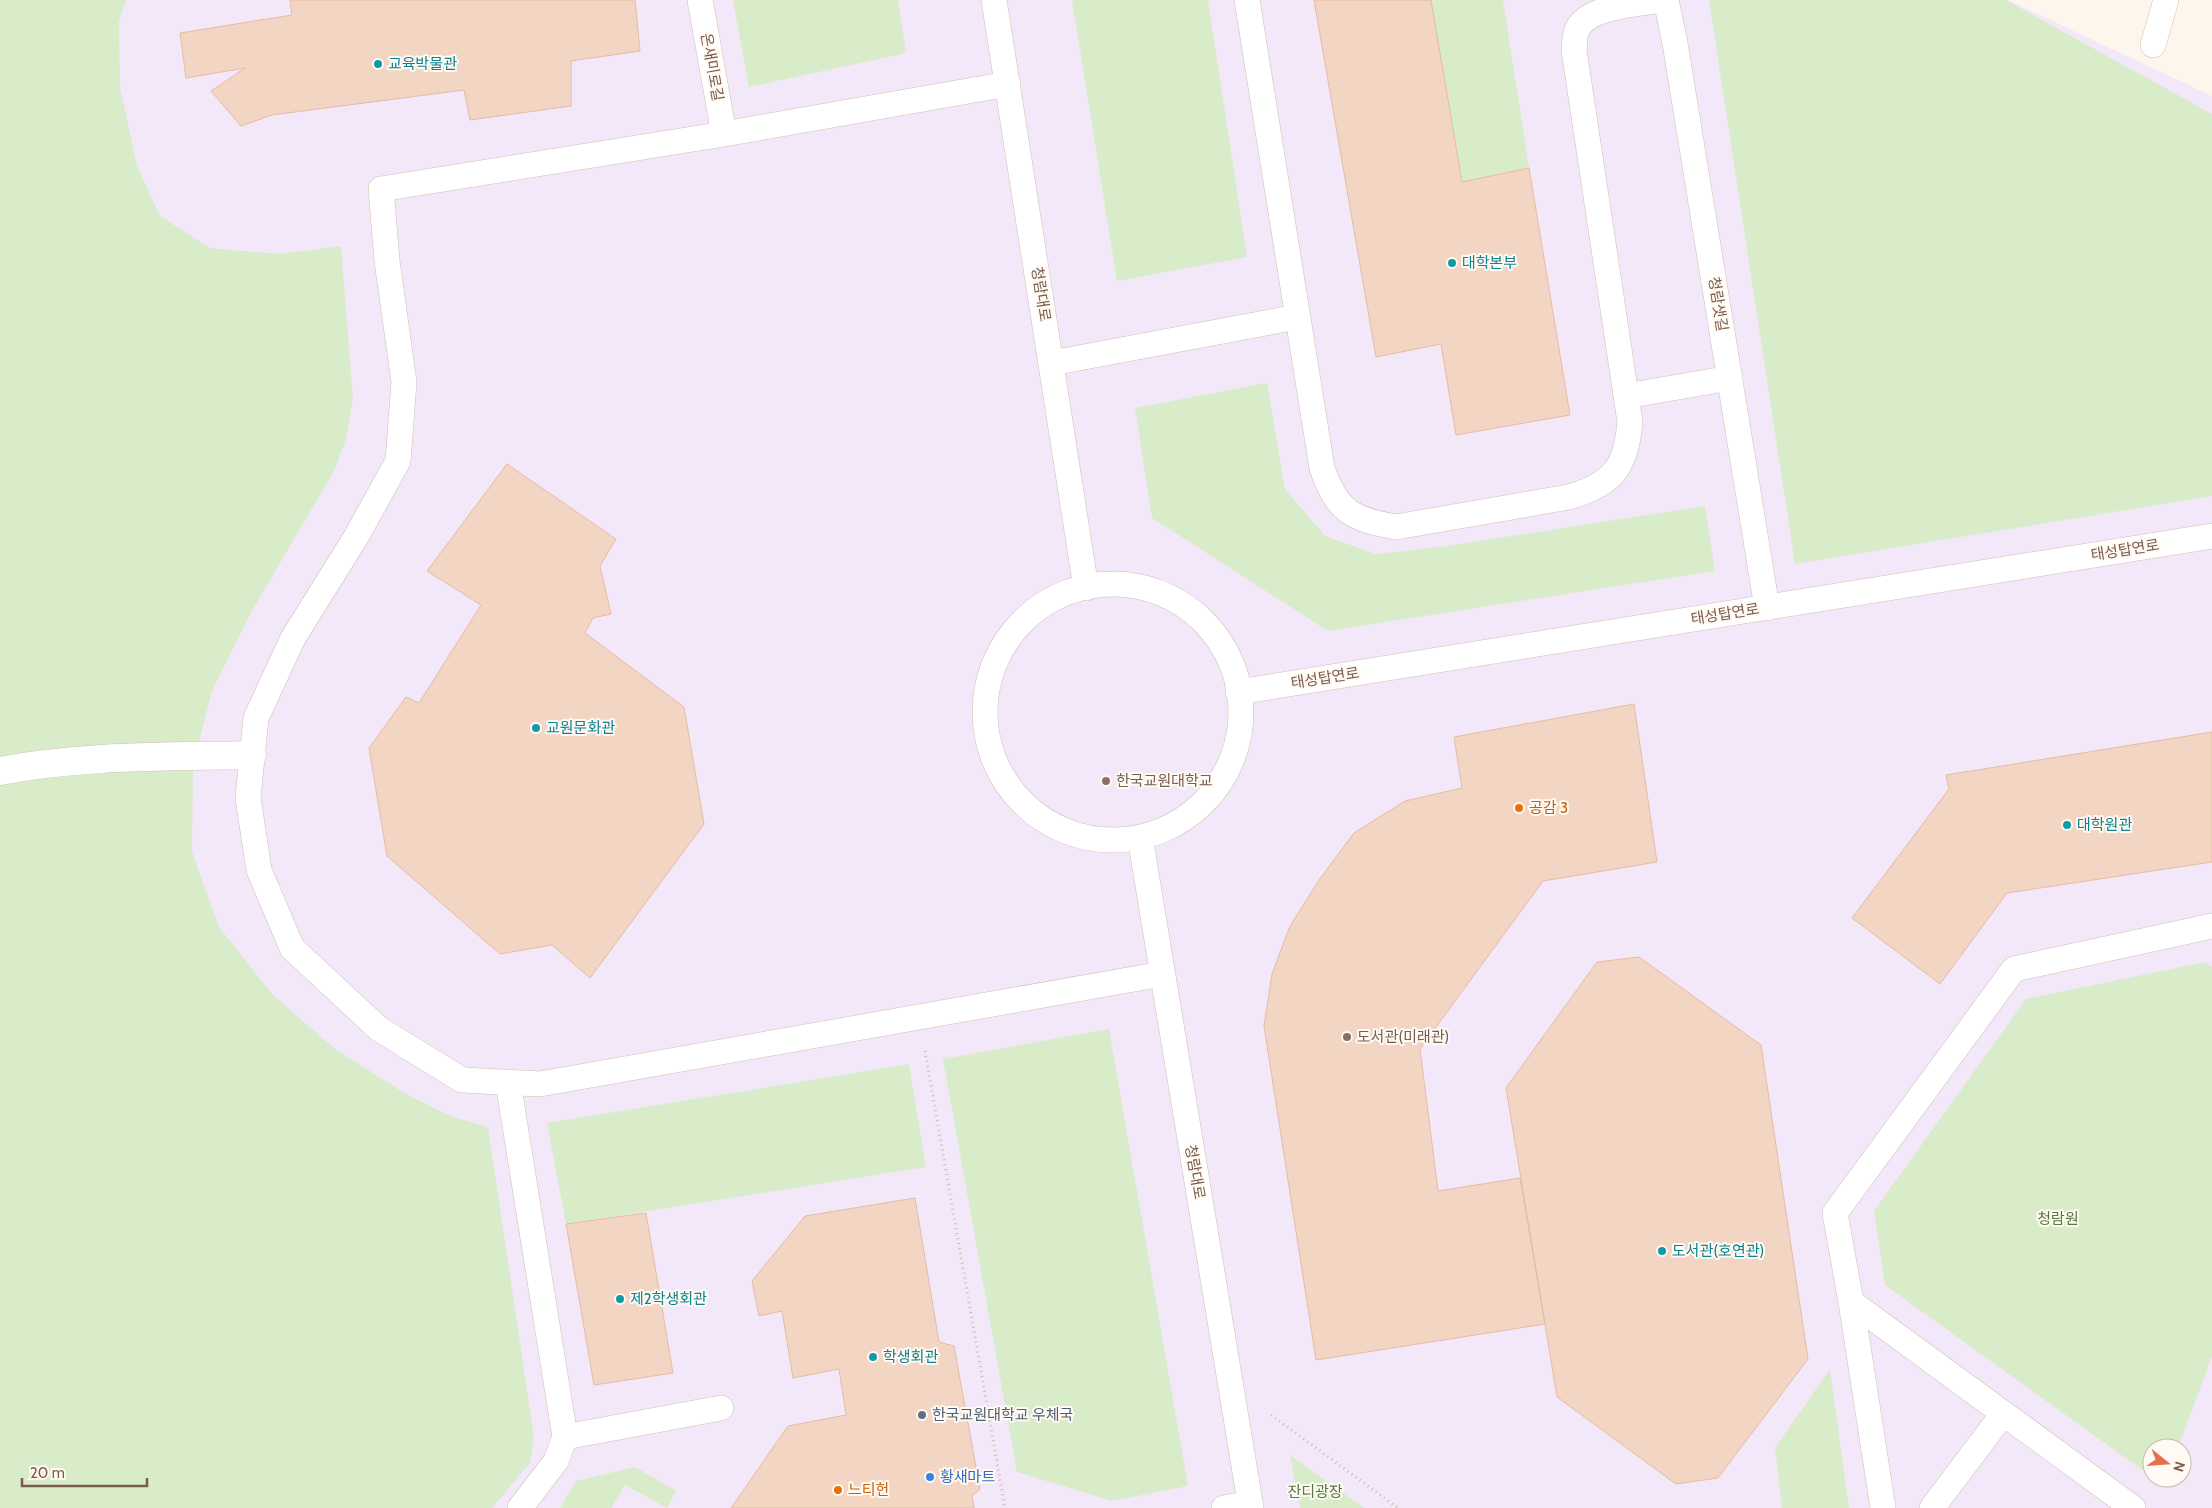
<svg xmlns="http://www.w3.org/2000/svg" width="2212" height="1508" viewBox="0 0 2212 1508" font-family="Cabin,'Noto Sans KR',sans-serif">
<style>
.education{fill:#f3e8fa;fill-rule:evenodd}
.green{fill:#d8ecc9}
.building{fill:#f3d5c3;stroke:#e6bba3}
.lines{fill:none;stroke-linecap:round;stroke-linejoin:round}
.service-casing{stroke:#d1beb0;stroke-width:26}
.pedestrian-casing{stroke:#d1beb0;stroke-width:29}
.path{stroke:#d9b8a5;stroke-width:3;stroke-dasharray:1 4;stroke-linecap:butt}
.service{stroke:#fff;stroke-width:25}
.pedestrian{stroke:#fff;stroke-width:28}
.culture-dot{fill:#0f9aa8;stroke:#fffaf3;stroke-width:2}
.education-dot{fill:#8d6e63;stroke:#fffaf3;stroke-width:2}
.food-dot{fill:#e8710a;stroke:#fffaf3;stroke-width:2}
.service-dot{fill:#5c6f8a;stroke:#fffaf3;stroke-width:2}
.shop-dot{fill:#3f7fe0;stroke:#fffaf3;stroke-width:2}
.labels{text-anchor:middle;stroke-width:4;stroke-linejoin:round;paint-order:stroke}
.culture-label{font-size:15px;fill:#0d838f;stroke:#fffaf3;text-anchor:start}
.street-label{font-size:15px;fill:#7a5c4d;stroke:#fffaf3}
.education-label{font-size:15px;fill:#785e54;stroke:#fffaf3;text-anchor:start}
.food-label{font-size:15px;fill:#c56008;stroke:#fffaf3;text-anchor:start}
.park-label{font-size:15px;fill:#537a41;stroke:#fffaf3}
.service-label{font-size:15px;fill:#4e5e75;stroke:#fffaf3;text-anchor:start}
.shop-label{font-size:15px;fill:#366cbe;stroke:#fffaf3;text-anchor:start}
</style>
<rect width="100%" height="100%" fill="#fdf6ec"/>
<path class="education" d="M0 0H2008L2212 96V1508H0ZM2152 1448H2182V1478H2152Z"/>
<path class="green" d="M0 0H126L119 21 120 87 137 166 160 216 210 248 280 254 341 246 353 399 346 439 334 471 250 614 212 691 193 765 192 852 219 927 272 994 335 1049 406 1094 450 1116 488 1127 534 1437 530 1463 492 1508H0Z
M733 0H898L906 53 749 87Z
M1072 0H1208L1247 257 1117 281Z
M1431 0H1503L1529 168 1462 182Z
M1709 0H2006L2212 114V496L1795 564Z
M1267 383 1285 489 1325 536 1376 554 1446 546 1705 506 1715 571 1328 631 1152 518 1135 408Z
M2205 962 2212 967V1356L2178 1448H2152V1477L1885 1285 1874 1211 2026 999Z
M1109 1029 1188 1486 1112 1501 1017 1472 943 1059Z
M909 1064 926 1167 566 1224 547 1123Z
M1830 1369 1849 1508H1782L1775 1448Z
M1290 1455 1364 1508H1300Z
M635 1467 676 1491 667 1508 625 1485 611 1508H560L576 1481Z"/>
<path class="building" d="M290 0H635L640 51 571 61V106L470 120 464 90 272 115 241 126 211 91 245 68 186 78 180 33 292 15Z
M1314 0H1431L1462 182 1529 168 1570 415 1456 435 1441 344 1376 357Z
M507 464 616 539 600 566 611 614 593 618 585 633 684 707 704 824 590 978 552 945 500 954 387 856 369 748 406 697 419 703 481 605 427 571Z
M1634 704 1657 862 1543 881 1420 1049 1438 1191 1520 1178 1545 1324 1316 1360 1264 1026 1272 974 1290 926 1319 880 1354 833 1405 801 1462 788 1454 737Z
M2212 732V862L2007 893 1940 984 1852 918 1949 789 1946 775Z
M1639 957 1761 1045 1808 1359 1718 1478 1676 1484 1557 1397 1506 1088 1597 962Z
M915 1198 939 1342 954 1346 980 1489 972 1496 974 1508H731L788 1426 846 1415 839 1369 793 1378 782 1311 759 1316 752 1281 805 1216Z
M646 1213 673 1373 594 1385 566 1224Z"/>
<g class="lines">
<g class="service-casing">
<path id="service" d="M700 0 724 134
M994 0 1086 588
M1247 0 1322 468C1337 512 1352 519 1396 527L1569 497C1613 484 1626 468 1630 422L1574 50C1575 44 1574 36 1577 30 1587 6 1639 4 1662 0
M1666 0 1675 43 1767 608
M2153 45 2166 0
M1008 84 724 134 381 189 387 261 404 382 398 461 356 537 293 638 256 718 248 798 259 870 292 948 379 1029 462 1080 540 1084 1162 974
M1052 363 1297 317
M1626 396 1730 378
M985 712a128 128 0 1 1 256 0a128 128 0 1 1-256 0Z
M1238 692 2212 536
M1140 837 1251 1508
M508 1082 565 1437 556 1461 520 1508
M1851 1302 1883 1508
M565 1437 721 1408
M1224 1508 1250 1503
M1932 1508 2003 1414
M2133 1508 1851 1302 1835 1213 2014 969 2212 926"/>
</g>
<g class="pedestrian-casing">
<path id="pedestrian" d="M0 771C82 755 168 757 252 755"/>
</g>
<path class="path" d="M925 1051 1005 1508
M1271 1415 1398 1508"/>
<use href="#service" class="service"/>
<use href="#pedestrian" class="pedestrian"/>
</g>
<g class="culture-dot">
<circle cx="378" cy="64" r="5"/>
<circle cx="1452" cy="263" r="5"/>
<circle cx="536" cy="728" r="5"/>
<circle cx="2067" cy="825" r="5"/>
<circle cx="1662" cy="1251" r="5"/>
<circle cx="620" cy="1299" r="5"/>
<circle cx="873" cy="1357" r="5"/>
</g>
<g class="education-dot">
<circle cx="1106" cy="781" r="5"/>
<circle cx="1347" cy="1037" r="5"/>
</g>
<g class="food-dot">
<circle cx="1519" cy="808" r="5"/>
<circle cx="838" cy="1490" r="5"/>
</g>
<circle class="service-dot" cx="922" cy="1415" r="5"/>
<circle class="shop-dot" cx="930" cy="1477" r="5"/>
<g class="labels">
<g class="culture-label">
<text x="388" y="69">교육박물관</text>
<text x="1462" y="268">대학본부</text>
<text x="546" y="733">교원문화관</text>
<text x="2077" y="830">대학원관</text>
<text x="1672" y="1256">도서관(호연관)</text>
<text x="630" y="1304">제2학생회관</text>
<text x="883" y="1362">학생회관</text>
</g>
<g class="street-label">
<text transform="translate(712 67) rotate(80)" y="5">온새미로길</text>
<text transform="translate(1041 294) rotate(81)" y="5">청람대로</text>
<text transform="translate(1718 304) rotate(81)" y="5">청람샛길</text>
<text transform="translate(2125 550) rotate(-9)" y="5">태성탑연로</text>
<text transform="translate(1725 614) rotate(-9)" y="5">태성탑연로</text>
<text transform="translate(1325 678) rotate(-9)" y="5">태성탑연로</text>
<text transform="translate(1195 1172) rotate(80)" y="5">청람대로</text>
</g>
<g class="education-label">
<text x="1116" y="786">한국교원대학교</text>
<text x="1357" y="1042">도서관(미래관)</text>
</g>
<g class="food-label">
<text x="1529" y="813">공감 3</text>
<text x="848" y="1495">느티헌</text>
</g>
<g class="park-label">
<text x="2058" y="1224">청람원</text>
<text x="1315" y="1497">잔디광장</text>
</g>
<g class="service-label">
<text x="932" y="1420">한국교원대학교 우체국</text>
</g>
<g class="shop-label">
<text x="940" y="1482">황새마트</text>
</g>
</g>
<g transform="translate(2167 1463) rotate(107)"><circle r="24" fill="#fffaf3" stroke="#cabbb1"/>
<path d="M0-4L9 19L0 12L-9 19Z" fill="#e76f51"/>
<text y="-8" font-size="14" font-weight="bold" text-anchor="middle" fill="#7a5c4d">N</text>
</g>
<path d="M22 1478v8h125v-8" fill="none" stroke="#7a5c4d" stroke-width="2.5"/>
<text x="30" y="1478" font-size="15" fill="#7a5c4d" stroke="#fffaf3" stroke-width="4" paint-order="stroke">20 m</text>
</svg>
